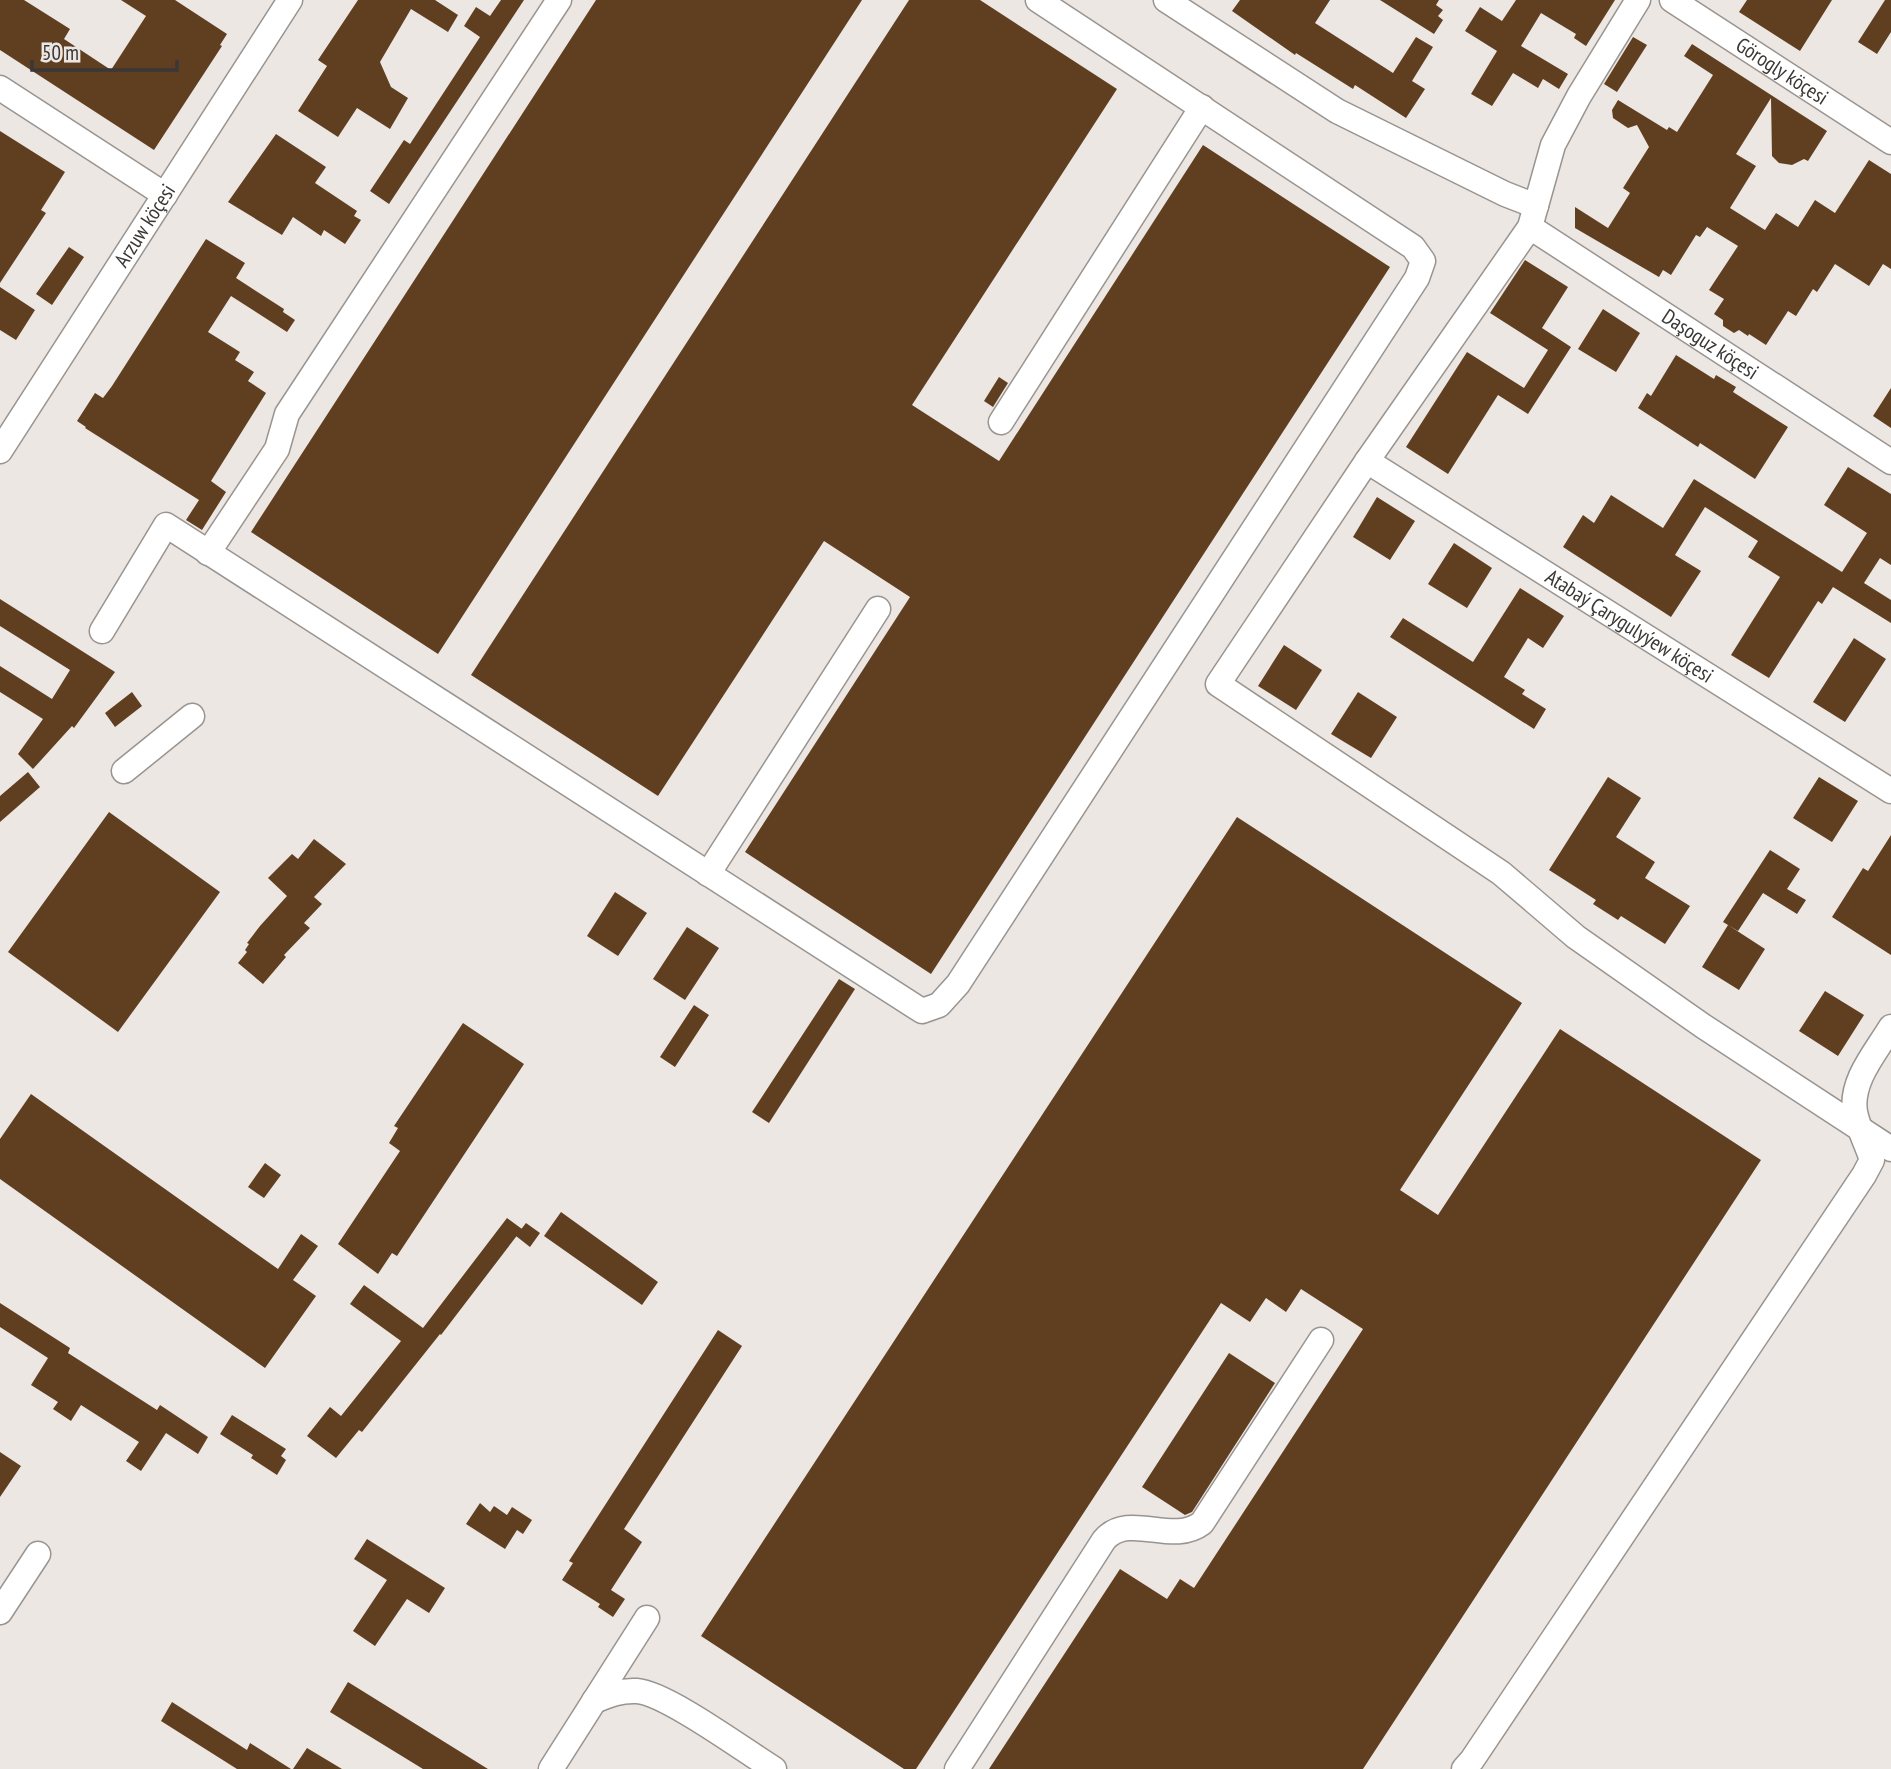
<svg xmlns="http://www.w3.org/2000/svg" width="1891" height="1769" viewBox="0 0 1891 1769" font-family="'PT Sans Narrow',sans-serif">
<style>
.building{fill:#603f21}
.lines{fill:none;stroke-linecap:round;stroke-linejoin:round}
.minor-casing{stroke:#999490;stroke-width:27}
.minor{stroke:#fff;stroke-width:24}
.labels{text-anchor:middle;stroke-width:7;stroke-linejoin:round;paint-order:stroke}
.street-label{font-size:21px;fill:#3a3836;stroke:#ede7e3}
</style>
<rect width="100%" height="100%" fill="#ede7e3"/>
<path class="building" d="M0 0H24L70 29 64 39 111 70 146 16 121 0H175L227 34 220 45 222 46 154 150 0 50Z
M358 0H435L458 15 448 32 411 9 380 62 391 87 408 98 390 129 357 108 338 137 298 111 327 66 318 60Z
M501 0H524L389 204 370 191 404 140 410 144 480 37 464 26 476 7 490 16Z
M596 0H862L438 654 251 532Z
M909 0H980L1117 89 912 405 999 461 1203 145 1390 267 931 974 745 852 910 597 824 541 658 796 471 675Z
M1240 0H1330L1315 23 1393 73 1416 37 1433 47 1412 81 1425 89 1406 118 1355 85 1353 89 1296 53 1295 55 1232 11Z
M1380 0H1439L1436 5 1443 10 1438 16 1443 20 1434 34Z
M1516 0H1615L1586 46 1574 38 1576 34 1541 13 1521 46 1568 74 1559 89 1543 79 1538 88 1513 73 1492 106 1471 94 1497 51 1465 31 1480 7 1502 21Z
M1747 0H1832L1800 51 1739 12Z
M1885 0H1891V32L1877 54 1858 42Z
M1633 37 1647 45 1617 92 1604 84Z
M1692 44 1827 131 1808 161 1804 159 1792 165 1779 163 1772 156 1771 98 1736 154 1756 166 1730 208 1765 230 1776 213 1798 227 1815 200 1835 213 1869 160 1891 174V269L1883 264 1869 286 1835 264 1817 292 1813 289 1796 316 1788 311 1766 345 1749 334 1748 336 1739 330 1734 333 1723 326V320L1714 314 1724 299 1709 290 1738 246 1707 227 1700 237 1696 235 1671 275 1663 270 1659 277 1575 228V207L1608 228 1630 193 1623 188 1649 147 1637 125 1628 128 1613 118 1612 110 1618 100 1667 130 1669 127 1677 132 1713 75 1684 56Z
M0 131 65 172 41 210 46 213 0 283Z
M276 134 326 167 315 183 357 211 354 216 361 220 345 244 324 230 321 236 293 217 282 235 228 202Z
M206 239 245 263 236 278 284 309 283 312 295 320 287 332 231 296 208 332 240 352 235 360 254 372 248 381 266 393 211 481 226 492 202 530 186 520 199 500 85 428 86 427 77 421 95 393 103 398 112 386Z
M69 247 84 257 52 305 36 294Z
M1525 260 1568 287 1542 328 1571 347 1528 414 1498 395 1448 474 1406 447 1467 352 1524 388 1548 350 1490 313Z
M0 287 35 310 16 340 0 330Z
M1603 309 1640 333 1616 372 1578 349Z
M1676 355 1714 379 1716 375 1736 387 1733 392 1788 427 1755 479 1700 443 1698 447 1638 408 1647 393 1651 396Z
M999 377 1008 383 993 407 984 401Z
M1891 388V428L1873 416Z
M1848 467 1891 494V565L1880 558 1864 583 1891 600V623L1833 587 1822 604 1818 601 1769 678 1731 655 1780 577 1748 557 1758 541 1705 507 1675 555 1701 571 1671 617 1563 547 1583 515 1594 523 1611 495 1663 528 1694 479 1842 572 1867 533 1824 505Z
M1377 497 1415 521 1390 560 1353 537Z
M1454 543 1492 568 1467 608 1428 584Z
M1520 588 1564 616 1543 648 1528 638 1504 677 1525 690 1522 694 1546 709 1534 729 1390 637 1403 618 1473 662Z
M0 599 115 672 74 728 72 726 33 769 18 754 43 719 0 692V666L52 699 70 670 0 626Z
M1854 638 1886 659 1845 722 1813 702Z
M1284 645 1322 670 1296 710 1258 686Z
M132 692 142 706 115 727 105 713Z
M1358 692 1397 717 1371 758 1331 734Z
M28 772 40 787 0 822V796Z
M1608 777 1641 798 1616 837 1655 862 1645 878 1690 906 1665 944 1621 916 1618 920 1593 904 1596 900 1549 870Z
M1819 777 1858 801 1832 842 1793 818Z
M109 812 220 892 118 1032 8 952Z
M1237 817 1522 1003 1400 1190 1438 1215 1560 1029 1761 1160 1363 1769H989L1120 1569 1167 1599 1180 1579 1194 1588 1363 1329 1301 1289 1286 1312 1266 1298 1250 1322 1221 1303 916 1769H904L701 1636Z
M1891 835V955L1832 917 1863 868 1868 871Z
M314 839 346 864 314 897 322 904 304 923 310 928 284 955 286 957 263 984 238 963 247 952 245 950 249 944 247 943 260 926 287 896 268 878 292 854 298 859Z
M1770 850 1800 869 1787 889 1806 900 1797 914 1763 893 1738 931 1723 922Z
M615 892 647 913 618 956 587 936Z
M1728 925 1765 949 1739 990 1702 967Z
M687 927 719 948 685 1000 653 979Z
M839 979 855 989 769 1123 752 1112Z
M1825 991 1864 1015 1838 1056 1799 1031Z
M694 1005 709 1015 675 1067 660 1057Z
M463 1023 524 1064 397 1256 392 1253 378 1274 338 1244 400 1151 389 1143 398 1128 394 1126Z
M31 1094 278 1269 301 1234 318 1246 293 1280 316 1296 265 1368 0 1179V1139Z
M265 1163 281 1175 264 1198 248 1187Z
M561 1212 658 1282 642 1305 544 1236Z
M507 1218 522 1229 441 1335 440 1334 362 1432 359 1430 336 1458 307 1436 330 1407 341 1416 401 1341 350 1304 364 1285 423 1328Z
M526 1223 540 1233 530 1247 516 1236Z
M0 1303 70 1348 68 1353 157 1410 160 1405 208 1437 198 1454 166 1433 141 1471 126 1461 139 1442 81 1405 71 1421 53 1409 58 1402 31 1385 48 1358 0 1327Z
M718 1330 742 1346 624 1529 642 1542 611 1590 625 1599 613 1617 598 1607 600 1604 562 1580 573 1563 569 1561Z
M1229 1353 1275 1383 1192 1512 1185 1515 1142 1487Z
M232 1415 286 1449 281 1456 286 1460 277 1475 251 1458 253 1455 220 1434Z
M0 1452 21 1466 0 1497Z
M480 1503 490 1512 494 1506 507 1515 512 1507 532 1520 523 1534 517 1530 505 1549 466 1524Z
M367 1539 445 1588 429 1613 407 1599 375 1646 353 1631 387 1580 354 1559Z
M348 1682 488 1769H423L330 1712Z
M172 1702 247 1750 250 1743 291 1769H237L161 1721Z
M307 1748 342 1769H293Z"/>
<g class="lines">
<g class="minor-casing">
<g id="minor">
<path d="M1166 0 1337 111 1505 194 1536 206"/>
<path d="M1638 0 1579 96 1553 145 1530 227 1367 461 1218 684 1501 873 1576 937 1703 1026 1891 1149"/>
<path id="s1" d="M1672 0 1891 142"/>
<path d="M0 88 165 195"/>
<path id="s2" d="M1530 227 1891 462"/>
<path d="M1001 422 1202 107"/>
<path id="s3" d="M0 451 290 0"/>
<path id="s4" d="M1367 461 1891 791"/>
<path d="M208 553 277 449 287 414 559 0"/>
<path d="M102 631 166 525 922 1011 939 1005 958 984 1417 278 1423 261 1413 247 1038 0"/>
<path d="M124 771 192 716"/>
<path d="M708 874 878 609"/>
<path d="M0 1612 38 1554"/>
<path d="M594 1701C608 1695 621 1690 637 1691 666 1693 745 1751 774 1769"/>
<path d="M551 1769 647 1618"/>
<path d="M957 1769 1104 1540C1129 1511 1172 1546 1202 1523L1321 1340"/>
<path d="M1464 1769 1472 1760 1864 1175 1872 1160C1867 1144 1858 1128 1855 1112 1850 1081 1876 1052 1891 1027"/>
</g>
</g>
<use href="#minor" class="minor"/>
</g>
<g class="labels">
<g class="street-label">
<text dy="7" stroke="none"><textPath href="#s1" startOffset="131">Görogly köçesi</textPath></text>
<text dy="7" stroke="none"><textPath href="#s3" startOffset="268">Arzuw köçesi</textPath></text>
<text dy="7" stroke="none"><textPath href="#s2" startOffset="215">Daşoguz köçesi</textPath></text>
<text dy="7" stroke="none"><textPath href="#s4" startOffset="310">Atabaý Çarygulyýew köçesi</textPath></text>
</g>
</g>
<path d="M32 60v10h145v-10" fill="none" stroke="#3a3836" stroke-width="3.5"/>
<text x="42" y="60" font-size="21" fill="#3a3836" stroke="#ede7e3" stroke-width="5" paint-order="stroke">50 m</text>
</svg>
